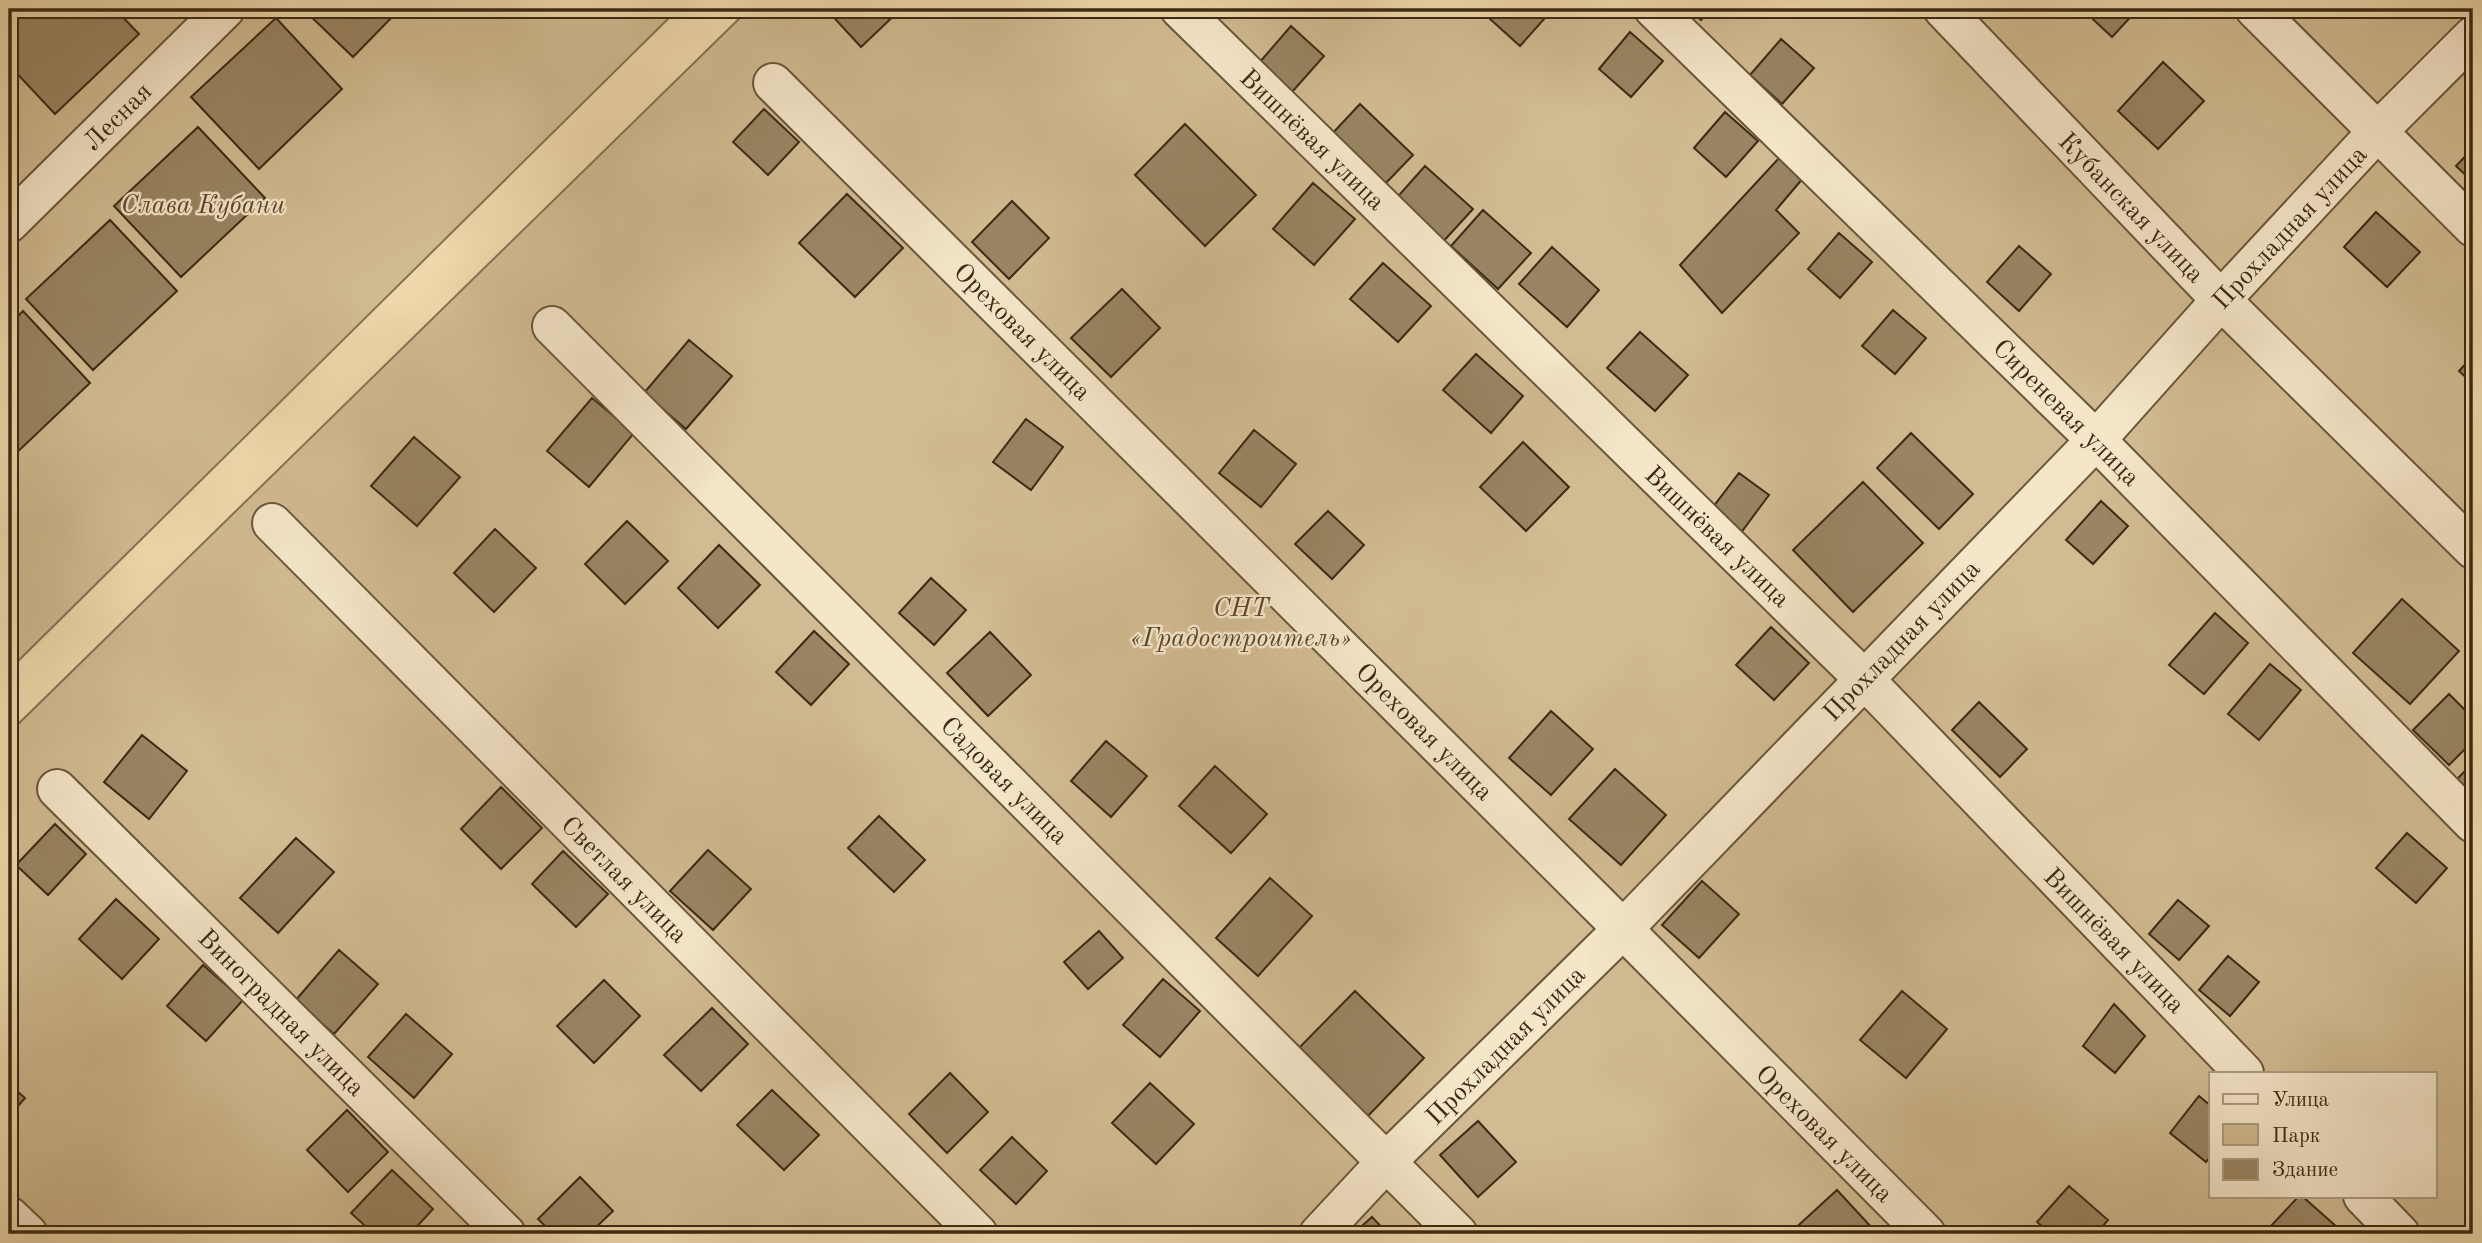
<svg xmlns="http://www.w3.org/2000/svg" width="2482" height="1243" viewBox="0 0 2482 1243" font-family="'Old Standard TT',serif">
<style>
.green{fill:#d1bb92;stroke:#867253;stroke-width:2;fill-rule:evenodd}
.building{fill:#998563;stroke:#3c2a14;stroke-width:2}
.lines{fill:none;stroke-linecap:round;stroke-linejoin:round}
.street-casing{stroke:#69563a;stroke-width:42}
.street{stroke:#f5e6c9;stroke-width:38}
.labels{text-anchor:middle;stroke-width:5;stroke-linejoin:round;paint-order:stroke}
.street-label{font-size:26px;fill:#3c2a14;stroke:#f5e6c9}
.park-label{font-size:26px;font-style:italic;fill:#5a472d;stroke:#f5e6c9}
</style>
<rect width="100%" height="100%" fill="#efd9ac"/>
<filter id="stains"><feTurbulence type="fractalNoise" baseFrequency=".00286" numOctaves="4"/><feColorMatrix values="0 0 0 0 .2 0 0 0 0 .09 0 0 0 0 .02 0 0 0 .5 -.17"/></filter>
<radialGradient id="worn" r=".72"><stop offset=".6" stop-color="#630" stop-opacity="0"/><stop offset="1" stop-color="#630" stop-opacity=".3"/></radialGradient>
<path class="green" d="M9 9H678L9 670Z
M749 9H2473V1234H9V733ZM2211 1073H2435V1196H2211Z"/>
<path class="building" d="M23 9H115L139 34 55 114 9 65V22Z
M303 9H400L353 57Z
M826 9H901L861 47Z
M1479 9H1553L1520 46Z
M1688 9H1710L1701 20Z
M2082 9H2138L2112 37Z
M276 18 342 89 259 169 191 97Z
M1291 26 1324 56 1292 92 1259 63Z
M1630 32 1663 61 1631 97 1599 69Z
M1781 39 1814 68 1782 104 1750 75Z
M2163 62 2204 101 2158 149 2118 111Z
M1360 104 1413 155 1383 186 1330 136Z
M764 109 799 142 768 175 733 142Z
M1725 112 1758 141 1726 177 1694 148Z
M1185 124 1256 195 1205 246 1135 175Z
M198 127 265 198 181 277 114 206Z
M2473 148V182L2456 166Z
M1781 156 1804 177 1776 210 1799 233 1722 313 1680 265Z
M1425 166 1473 209 1440 245 1393 202Z
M1313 183 1355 219 1314 265 1273 229Z
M847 194 903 248 855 297 799 243Z
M1012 201 1049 238 1009 279 972 242Z
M1483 210 1531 253 1498 289 1451 246Z
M2376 212 2420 252 2387 287 2344 247Z
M110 220 177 291 93 370 26 299Z
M1839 233 1872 262 1840 298 1808 269Z
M2019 246 2051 274 2019 311 1987 282Z
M1552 247 1599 290 1567 327 1519 284Z
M1383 263 1431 306 1398 342 1350 299Z
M1122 289 1160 328 1111 377 1071 338Z
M1893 310 1926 338 1895 374 1862 346Z
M23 311 90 383 9 460V325Z
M1640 332 1688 375 1655 411 1607 368Z
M689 340 732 376 686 429 644 393Z
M1476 354 1523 396 1491 433 1443 390Z
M2473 356V384L2459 371Z
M592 398 634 433 589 487 547 451Z
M1026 419 1063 447 1031 490 993 462Z
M1254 430 1296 464 1261 507 1219 473Z
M1911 433 1973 494 1939 529 1877 468Z
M414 437 460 477 417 526 371 486Z
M1523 442 1569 487 1526 531 1480 487Z
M1739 473 1769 495 1740 534 1710 511Z
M1863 482 1923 543 1853 612 1793 550Z
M2101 501 2128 526 2093 564 2066 540Z
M1328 511 1364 545 1332 579 1295 544Z
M627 521 668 561 625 604 585 564Z
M495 529 536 568 494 612 454 573Z
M719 545 760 585 718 628 678 588Z
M931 578 966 610 934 645 899 613Z
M2402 599 2459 651 2410 704 2353 653Z
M2215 613 2248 643 2204 694 2169 665Z
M1771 627 1809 663 1774 700 1736 665Z
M814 631 849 664 811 705 776 672Z
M990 632 1031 675 988 716 947 673Z
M2270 664 2301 690 2259 740 2228 714Z
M2449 694 2473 718V741L2449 765 2413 730Z
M1979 702 2027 749 2000 777 1952 730Z
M1551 711 1593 749 1551 795 1509 758Z
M142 735 187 771 149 819 104 782Z
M1106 741 1147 776 1111 817 1071 781Z
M2473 763V797L2456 780Z
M1215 766 1267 814 1231 853 1179 806Z
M1615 769 1666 815 1621 865 1569 819Z
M501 787 542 828 501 869 461 829Z
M879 816 925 860 894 892 848 848Z
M55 824 86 854 48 895 16 865Z
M2407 833 2447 868 2416 903 2376 868Z
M296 838 334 872 278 933 240 898Z
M708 850 751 889 713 930 670 891Z
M563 851 608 894 576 927 532 884Z
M1270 878 1312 916 1258 976 1216 938Z
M1702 881 1739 914 1699 958 1662 925Z
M116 899 159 939 122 979 79 939Z
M2178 900 2209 926 2179 960 2149 934Z
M1099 931 1123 958 1088 989 1064 962Z
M339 950 378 984 334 1034 295 1001Z
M2228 956 2259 982 2230 1016 2199 990Z
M203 965 243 1000 206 1041 167 1006Z
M1163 979 1200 1011 1160 1057 1123 1025Z
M604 980 640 1016 594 1063 557 1026Z
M1355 991 1424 1058 1365 1119 1295 1052Z
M1902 991 1947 1029 1906 1078 1860 1040Z
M2114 1004 2145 1036 2115 1073 2083 1046Z
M712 1008 748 1044 701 1091 664 1055Z
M406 1014 452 1054 414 1098 368 1057Z
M950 1073 988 1112 947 1153 909 1114Z
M1150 1083 1194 1124 1156 1164 1112 1123Z
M9 1084 25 1098 9 1116Z
M772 1090 819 1135 784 1170 737 1125Z
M2199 1096 2211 1106V1156L2206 1162 2170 1133Z
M347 1110 388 1152 348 1192 307 1150Z
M1478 1121 1516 1162 1478 1197 1440 1155Z
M1012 1137 1047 1171 1016 1204 980 1170Z
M392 1170 433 1209 410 1234H374L351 1213Z
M580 1177 613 1211 589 1234H553L538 1219Z
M2069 1186 2108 1220 2096 1234H2051L2037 1222Z
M1837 1190 1873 1229 1867 1234H1789Z
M2299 1196H2302L2337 1227 2330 1234H2278L2270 1227Z
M1372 1217 1388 1234H1353Z"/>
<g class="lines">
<g class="street-casing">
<path id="street" d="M1180 9 1863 678 2244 1073
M1654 9 2096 440 2473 823
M1943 9 2221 300 2473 549
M2255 9 2473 227
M773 83 1623 929 1926 1234
M9 223 225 9
M552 326 1458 1234
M272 523 978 1234
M57 789 506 1234
M2363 1196 2400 1234
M9 1216 28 1234
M1319 1234 1387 1161 1623 929 2096 440 2221 300 2377 132 2473 36"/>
</g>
<use href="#street" class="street"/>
</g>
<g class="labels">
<g class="street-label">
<text transform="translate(117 116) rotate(-45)" y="9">Лесная</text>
<text transform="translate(1313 139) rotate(44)" y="9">Вишнёвая улица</text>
<text transform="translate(2132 207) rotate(46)" y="9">Кубанская улица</text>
<text transform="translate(2289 227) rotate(-47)" y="9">Прохладная улица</text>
<text transform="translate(1023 331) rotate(45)" y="9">Ореховая улица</text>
<text transform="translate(2067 412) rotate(45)" y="9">Сиреневая улица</text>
<text transform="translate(1718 536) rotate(44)" y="9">Вишнёвая улица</text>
<text transform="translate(1901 640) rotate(-46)" y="9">Прохладная улица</text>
<text transform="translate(1425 731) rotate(45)" y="9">Ореховая улица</text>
<text transform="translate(1005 780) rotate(45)" y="9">Садовая улица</text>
<text transform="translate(625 879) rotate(45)" y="9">Светлая улица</text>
<text transform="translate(2115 940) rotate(46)" y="9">Вишнёвая улица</text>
<text transform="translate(282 1012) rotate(45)" y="9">Виноградная улица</text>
<text transform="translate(1505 1045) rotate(-45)" y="9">Прохладная улица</text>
<text transform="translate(1825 1133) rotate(45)" y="9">Ореховая улица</text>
</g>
<g class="park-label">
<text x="203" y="213">Слава Кубани</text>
<text x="1241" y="616">СНТ<tspan x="1241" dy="30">«Градостроитель»</tspan></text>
</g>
</g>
<rect width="2482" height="1243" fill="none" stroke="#efd9ac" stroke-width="35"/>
<rect x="10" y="10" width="2461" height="1222" fill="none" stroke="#3c2a14" stroke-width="3.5"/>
<rect x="18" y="18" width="2447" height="1208" fill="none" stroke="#3c2a14" stroke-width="2"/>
<rect x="2209" y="1072" width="228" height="126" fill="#f5e6c9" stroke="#ab9b81" stroke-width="2"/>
<rect x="2223" y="1094" width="35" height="10" fill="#f5e6c9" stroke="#ab9b81" stroke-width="2"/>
<text x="2272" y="1106" font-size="21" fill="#3c2a14">Улица</text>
<rect x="2223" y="1124" width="35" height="21" fill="#d1bb92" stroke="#ab9b81" stroke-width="2"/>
<text x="2272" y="1142" font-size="21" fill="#3c2a14">Парк</text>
<rect x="2223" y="1159" width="35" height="21" fill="#998563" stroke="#ab9b81" stroke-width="2"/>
<text x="2272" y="1176" font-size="21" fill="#3c2a14">Здание</text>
<rect width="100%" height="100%" filter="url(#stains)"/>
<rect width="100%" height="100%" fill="url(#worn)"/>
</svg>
